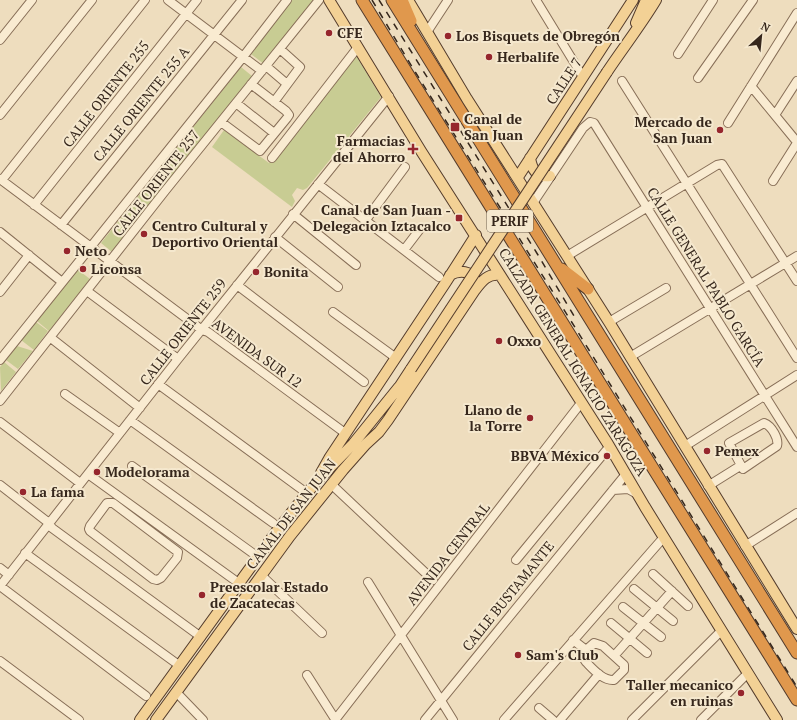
<svg xmlns="http://www.w3.org/2000/svg" width="797" height="720" viewBox="0 0 797 720" font-family="'PT Serif',serif">
<style>
.green{fill:#c8cc93}
.lines{fill:none;stroke-linecap:round;stroke-linejoin:round}
.minor-casing{stroke:#876e57;stroke-width:10}
.major-casing{stroke:#543c2c;stroke-width:12}
.highway-casing{stroke:#543c2c;stroke-width:13}
.minor{stroke:#f9ebd1;stroke-width:8}
.major{stroke:#f3d195;stroke-width:10}
.highway{stroke:#e0984d;stroke-width:11}
.rail{stroke:#36271c;stroke-width:1.5;stroke-dasharray:7 7;stroke-linecap:butt}
.major-bridge-casing{stroke:#543c2c;stroke-width:12;stroke-linecap:butt}
.major-bridge{stroke:#f3d195;stroke-width:10}
.poi-dot{fill:#96262d;stroke:#f5e8ce;stroke-width:1.5}
.labels{text-anchor:middle;stroke-width:4;stroke-linejoin:round;paint-order:stroke}
.shield{fill:#f5e8ce;stroke:#6f6151;stroke-width:1}
.shield-label{font-size:13px;font-weight:bold;fill:#36271c}
.poi-label{font-size:14px;font-weight:bold;fill:#36271c;stroke:#f5e8ce;text-anchor:start}
.street-label{font-size:14px;fill:#36271c;stroke:#f5e8ce}
</style>
<rect width="100%" height="100%" fill="#eeddbe"/>
<path class="green" d="M292 0H314L265 65 251 54Z
M355 54 381 97 307 188 303 190 297 188 292 195 295 201 292 207 212 147 224 130 269 163Z
M241 67 252 76 112 252 101 243Z
M77 269 90 279 49 331 37 321Z
M36 322 48 331 34 350 21 340Z
M17 346 33 351 18 369 6 360Z
M4 362 16 372 1 391 0 367Z"/>
<g class="lines">
<g class="minor-casing">
<path id="minor" d="M168 0 262 71
M536 0 583 77
M427 32 448 0
M0 40 32 0
M678 54 713 0
M266 66 287 84
M698 78 753 0
M622 81 797 358
M751 86 797 142
M274 102 300 67 280 49
M236 103 274 133
M0 115 92 0
M775 115 797 81
M221 122 260 151 287 118 289 115 286 111 251 84
M728 123 797 13
M272 158 358 47
M0 179 202 330 208 332 345 433
M2 180 145 0
M773 181 797 143
M318 184 439 277
M533 203 583 128 590 122 594 123 797 447
M34 205 197 0
M293 214 356 265
M365 221 405 167
M61 225 242 0
M0 232 62 282
M275 237 338 287
M404 250 420 229
M567 256 717 165 722 164 797 281
M237 285 364 382
M87 291 178 359
M0 292 29 255
M333 312 396 358
M609 322 666 288
M51 338 140 408
M630 357 797 256
M0 360 243 57 287 0
M158 384 308 494
M65 394 120 433
M0 401 165 191 319 0
M130 420 273 523
M0 422 80 483
M764 423C772 426 779 439 777 446L743 469 729 443Z
M685 446 797 375
M132 466 258 557
M88 474 240 584
M331 484 433 580
M0 485 49 523 52 528 201 637
M708 486 740 466
M613 490 628 489 637 494
M107 503H113L178 552 177 558 161 578 157 580 153 579 90 531 89 529 90 526Z
M745 546 797 513
M25 553 180 666
M516 560 609 447
M0 568 9 575
M653 574 688 606
M261 575 322 633
M368 582 453 720
M0 586 178 359 389 96
M0 586 146 696
M634 589 673 621
M623 607 661 637
M611 623 647 653
M573 640 586 650
M594 643 603 646 624 665V670L614 680C603 681 593 669 586 662L584 659 586 650Z
M614 656 672 591
M0 661 79 720
M307 675 335 719
M176 692 203 720
M539 708 553 720
M335 720 581 403
M425 720 626 474
M504 720 664 537
M560 720 599 674
M632 720 721 631
M701 720 748 673"/>
</g>
<g class="major-casing">
<path id="major" d="M329 0 421 151 608 444 645 507 777 720
M408 0 467 99 609 322 797 629
M636 23 646 0
M607 72C623 48 641 25 656 0
M530 158C532 170 537 178 550 176
M518 177 633 0
M450 275C459 270 472 270 476 282
M396 392 411 369
M321 473 330 457 446 282 476 235
M140 720 279 528 316 482 353 444 399 387
M156 720 290 536 343 470 366 444 379 432 388 420 475 290C482 281 488 273 500 275"/>
</g>
<g class="highway-casing">
<path id="highway" d="M362 0 797 700
M392 0 797 653
M402 0 411 21
M562 269 588 289"/>
</g>
<use href="#minor" class="minor"/>
<use href="#major" class="major"/>
<use href="#highway" class="highway"/>
<path class="rail" d="M372 0 414 70 576 329 797 687
M379 0 538 255 574 316"/>
<g class="major-bridge-casing">
<path id="major-bridge" d="M411 369 607 72"/>
</g>
<use href="#major-bridge" class="major-bridge"/>
</g>
<g class="poi-dot">
<circle cx="329" cy="33" r="4"/>
<circle cx="448" cy="36" r="4"/>
<circle cx="489" cy="57" r="4"/>
<rect x="450" y="122" width="10" height="10" rx="2"/>
<circle cx="720" cy="130" r="4"/>
<path d="M411 143h4v4h4v4h-4v4h-4v-4h-4v-4h4z"/>
<rect x="455" y="214" width="8" height="8" rx="2"/>
<circle cx="144" cy="234" r="4"/>
<circle cx="67" cy="251" r="4"/>
<circle cx="83" cy="269" r="4"/>
<circle cx="256" cy="272" r="4"/>
<circle cx="499" cy="341" r="4"/>
<circle cx="530" cy="418" r="4"/>
<circle cx="707" cy="451" r="4"/>
<circle cx="607" cy="456" r="4"/>
<circle cx="97" cy="472" r="4"/>
<circle cx="23" cy="492" r="4"/>
<circle cx="202" cy="595" r="4"/>
<circle cx="518" cy="655" r="4"/>
<circle cx="741" cy="693" r="4"/>
</g>
<g class="labels">
<rect class="shield" x="487" y="210" width="46" height="22" rx="3"/>
<g class="shield-label">
<text x="510" y="226">PERIF</text>
</g>
<g class="poi-label">
<text x="337" y="38">CFE</text>
<text x="456" y="41">Los Bisquets de Obregón</text>
<text x="497" y="62">Herbalife</text>
<text x="464" y="124">Canal de<tspan x="464" dy="16">San Juan</tspan></text>
<text x="712" y="127" text-anchor="end">Mercado de<tspan x="712" dy="16">San Juan</tspan></text>
<text x="405" y="146" text-anchor="end">Farmacias<tspan x="405" dy="16">del Ahorro</tspan></text>
<text x="451" y="215" text-anchor="end">Canal de San Juan -<tspan x="451" dy="16">Delegacion Iztacalco</tspan></text>
<text x="152" y="231">Centro Cultural y<tspan x="152" dy="16">Deportivo Oriental</tspan></text>
<text x="75" y="256">Neto</text>
<text x="91" y="274">Liconsa</text>
<text x="264" y="277">Bonita</text>
<text x="507" y="346">Oxxo</text>
<text x="522" y="415" text-anchor="end">Llano de<tspan x="522" dy="16">la Torre</tspan></text>
<text x="715" y="456">Pemex</text>
<text x="599" y="461" text-anchor="end">BBVA México</text>
<text x="105" y="477">Modelorama</text>
<text x="31" y="497">La fama</text>
<text x="210" y="592">Preescolar Estado<tspan x="210" dy="16">de Zacatecas</tspan></text>
<text x="526" y="660">Sam's Club</text>
<text x="733" y="690" text-anchor="end">Taller mecanico<tspan x="733" dy="16">en ruinas</tspan></text>
</g>
<g class="street-label">
<text transform="translate(564 81) rotate(-57)" y="5">CALLE 7</text>
<text transform="translate(106 94) rotate(-52)" y="5">CALLE ORIENTE 255</text>
<text transform="translate(141 104) rotate(-51)" y="5">CALLE ORIENTE 255 A</text>
<text transform="translate(156 183) rotate(-52)" y="5">CALLE ORIENTE 257</text>
<text transform="translate(706 277) rotate(58)" y="5">CALLE GENERAL PABLO GARCÍA</text>
<text transform="translate(183 332) rotate(-52)" y="5">CALLE ORIENTE 259</text>
<text transform="translate(257 353) rotate(36)" y="5">AVENIDA SUR 12</text>
<text transform="translate(573 362) rotate(58)" y="5">CALZADA GENERAL IGNACIO ZARAGOZA</text>
<text transform="translate(291 514) rotate(-52)" y="5">CANAL DE SAN JUAN</text>
<text transform="translate(448 554) rotate(-52)" y="5">AVENIDA CENTRAL</text>
<text transform="translate(508 596) rotate(-51)" y="5">CALLE BUSTAMANTE</text>
</g>
</g>
<g transform="translate(761 36) rotate(27)" stroke="#f5e8ce" stroke-width="3" paint-order="stroke">
<path d="M0-3L7 15L0 10L-7 15Z" fill="#36271c"/>
<text y="-6" font-size="11" font-weight="bold" text-anchor="middle" fill="#36271c">N</text>
</g>
</svg>
